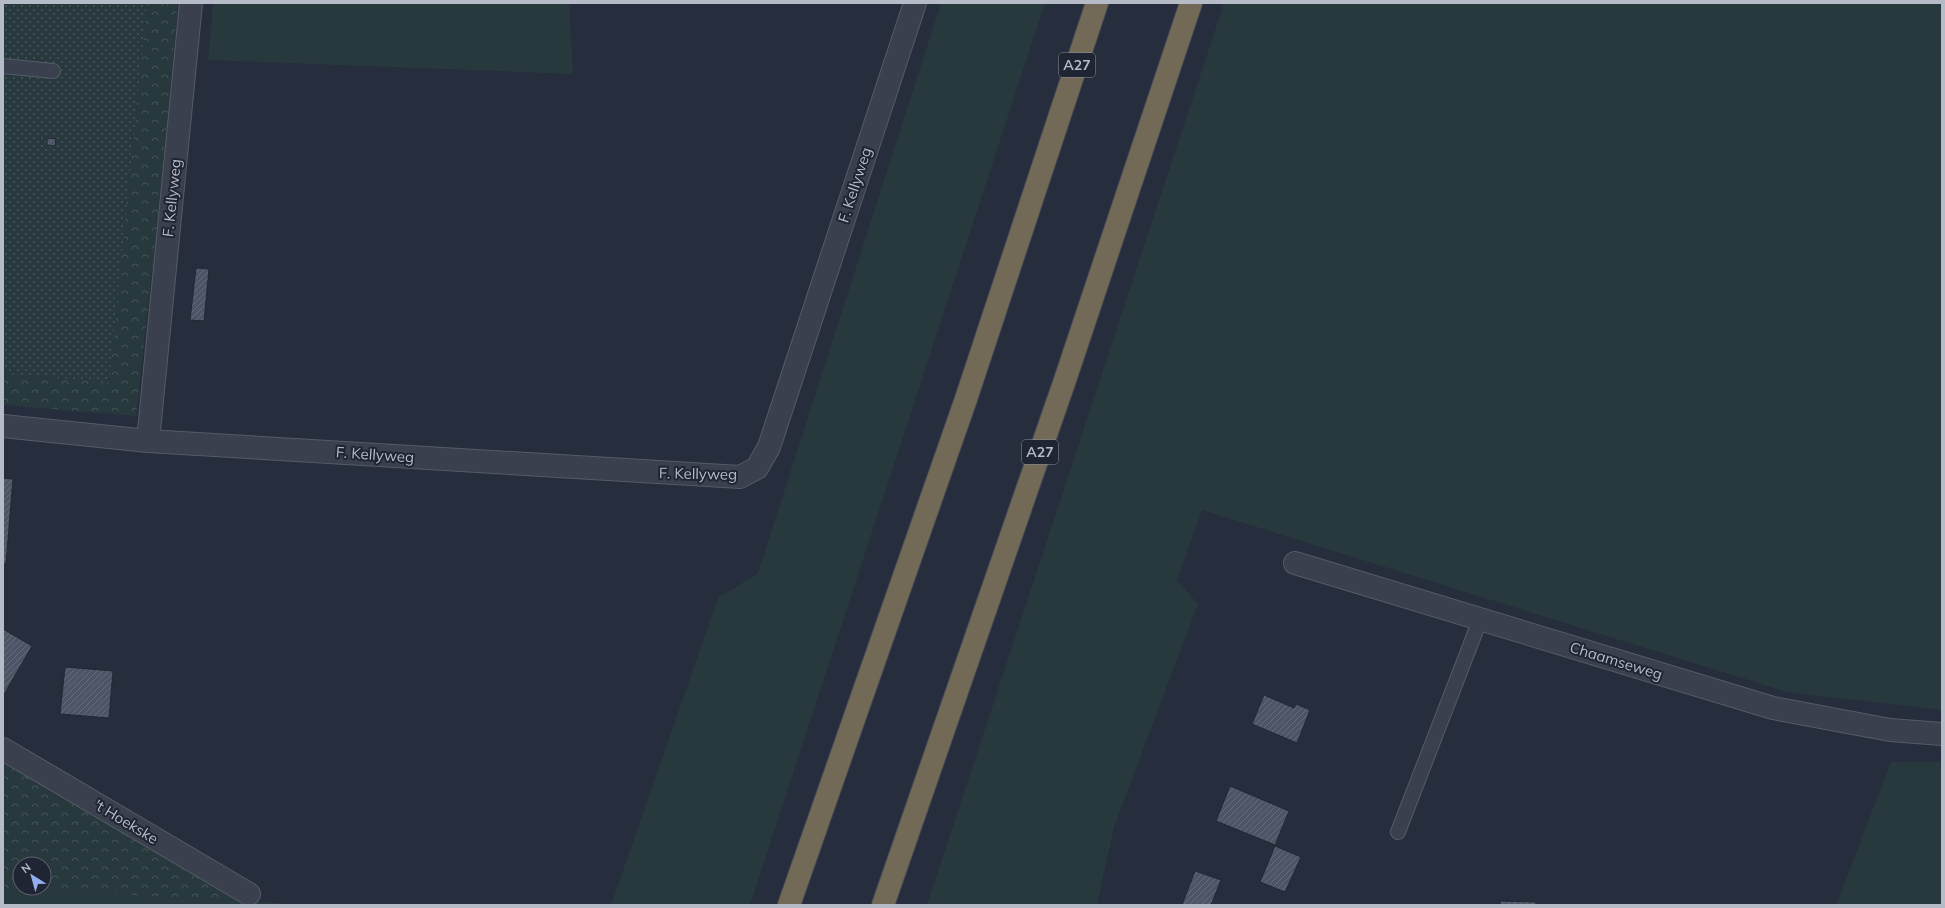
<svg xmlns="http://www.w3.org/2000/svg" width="1945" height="908" viewBox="0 0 1945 908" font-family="Mulish,sans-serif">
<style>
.grass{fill:#28393d}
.forest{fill:url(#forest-crowns);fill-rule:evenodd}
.park{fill:url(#park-dots)}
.building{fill:url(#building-hatch);stroke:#212734}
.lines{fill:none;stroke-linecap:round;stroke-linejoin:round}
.lane-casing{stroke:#555b68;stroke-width:16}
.street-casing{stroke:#555b68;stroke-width:24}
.highway-casing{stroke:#424855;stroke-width:24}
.lane{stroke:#3a404d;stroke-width:14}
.street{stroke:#3a404d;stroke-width:22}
.highway{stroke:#726a57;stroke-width:22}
.labels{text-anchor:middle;stroke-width:4;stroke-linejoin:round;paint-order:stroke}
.shield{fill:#1f2532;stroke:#898e9b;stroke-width:1}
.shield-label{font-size:14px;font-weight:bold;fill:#b6bbc8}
.street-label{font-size:15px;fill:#b6bbc8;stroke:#1f2532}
</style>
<defs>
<pattern id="forest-crowns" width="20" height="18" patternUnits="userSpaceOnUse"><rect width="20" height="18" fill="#28393d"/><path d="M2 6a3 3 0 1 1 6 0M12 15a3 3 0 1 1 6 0" fill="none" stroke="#455458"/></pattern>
<pattern id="park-dots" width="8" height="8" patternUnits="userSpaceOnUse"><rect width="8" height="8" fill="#28393d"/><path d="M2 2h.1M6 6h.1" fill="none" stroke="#455458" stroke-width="1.8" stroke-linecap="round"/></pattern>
<pattern id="building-hatch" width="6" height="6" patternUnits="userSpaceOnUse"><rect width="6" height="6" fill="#4c5565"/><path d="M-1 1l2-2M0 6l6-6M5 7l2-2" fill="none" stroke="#646c7a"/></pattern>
</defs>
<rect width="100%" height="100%" fill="#262d3c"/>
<path class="grass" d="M213 3H569L573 74 208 60Z
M941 3H1045L751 902 750 905H611L718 598 758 573Z
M1224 3H1942V710L1787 692 1202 510 1177 580 1198 604 1114 827 1097 905H927Z
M1891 762H1942V905H1836Z
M3 888 311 905H3Z"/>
<path class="forest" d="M147 3H178L158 215 136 416 3 405V373L109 383Z
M3 759 238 901 3 888ZM20 864H44V888H20Z"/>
<path class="park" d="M3 3H147L109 383 3 373Z"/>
<path class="building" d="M47 138 56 139 55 146 47 145Z
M196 268 209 269 204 321 190 320Z
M3 478 13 479 6 564H3Z
M3 629 32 646 3 696Z
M65 667 113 671 109 718 60 714Z
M1264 695 1294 708 1296 704 1310 710 1297 743 1252 724Z
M1230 786 1289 811 1275 845 1216 821Z
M1275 846 1301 857 1285 892 1260 882Z
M1195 871 1221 880 1211 905H1182Z
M1500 901 1536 902V905H1500Z"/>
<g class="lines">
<g class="lane-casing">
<path id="lane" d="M3 66 53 71
M1398 832 1480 620"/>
</g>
<g class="street-casing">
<path id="street" d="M3 426 148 441 740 477 757 468 769 447 915 3
M148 441 191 3
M1295 563 1773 708 1890 730 1942 734
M3 749 249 894"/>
</g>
<g class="highway-casing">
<path id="highway" d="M789 905 966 399 1097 3
M883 905 1065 380 1191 3"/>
</g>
<use href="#lane" class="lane"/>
<use href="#street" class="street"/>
<use href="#highway" class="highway"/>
</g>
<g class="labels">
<g class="shield">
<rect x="1059" y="53" width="36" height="24" rx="3"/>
<rect x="1022" y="440" width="36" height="24" rx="3"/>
</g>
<g class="shield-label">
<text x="1077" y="70">A27</text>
<text x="1040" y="457">A27</text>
</g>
<g class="street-label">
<text transform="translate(855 185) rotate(-72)" y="5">F. Kellyweg</text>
<text transform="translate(172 198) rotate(-84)" y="5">F. Kellyweg</text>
<text transform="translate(375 455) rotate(4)" y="5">F. Kellyweg</text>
<text transform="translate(698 474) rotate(1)" y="5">F. Kellyweg</text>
<text transform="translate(1616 661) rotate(17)" y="5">Chaamseweg</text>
<text transform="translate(126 822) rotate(31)" y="5">'t Hoekske</text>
</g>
</g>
<rect width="1945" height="908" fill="none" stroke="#b6bbc8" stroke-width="8"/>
<g transform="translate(32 876) rotate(323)"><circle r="19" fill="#1f2532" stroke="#5b616e"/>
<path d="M0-3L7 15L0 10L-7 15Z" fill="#92adf0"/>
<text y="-6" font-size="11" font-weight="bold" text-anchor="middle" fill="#b6bbc8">N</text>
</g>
</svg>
